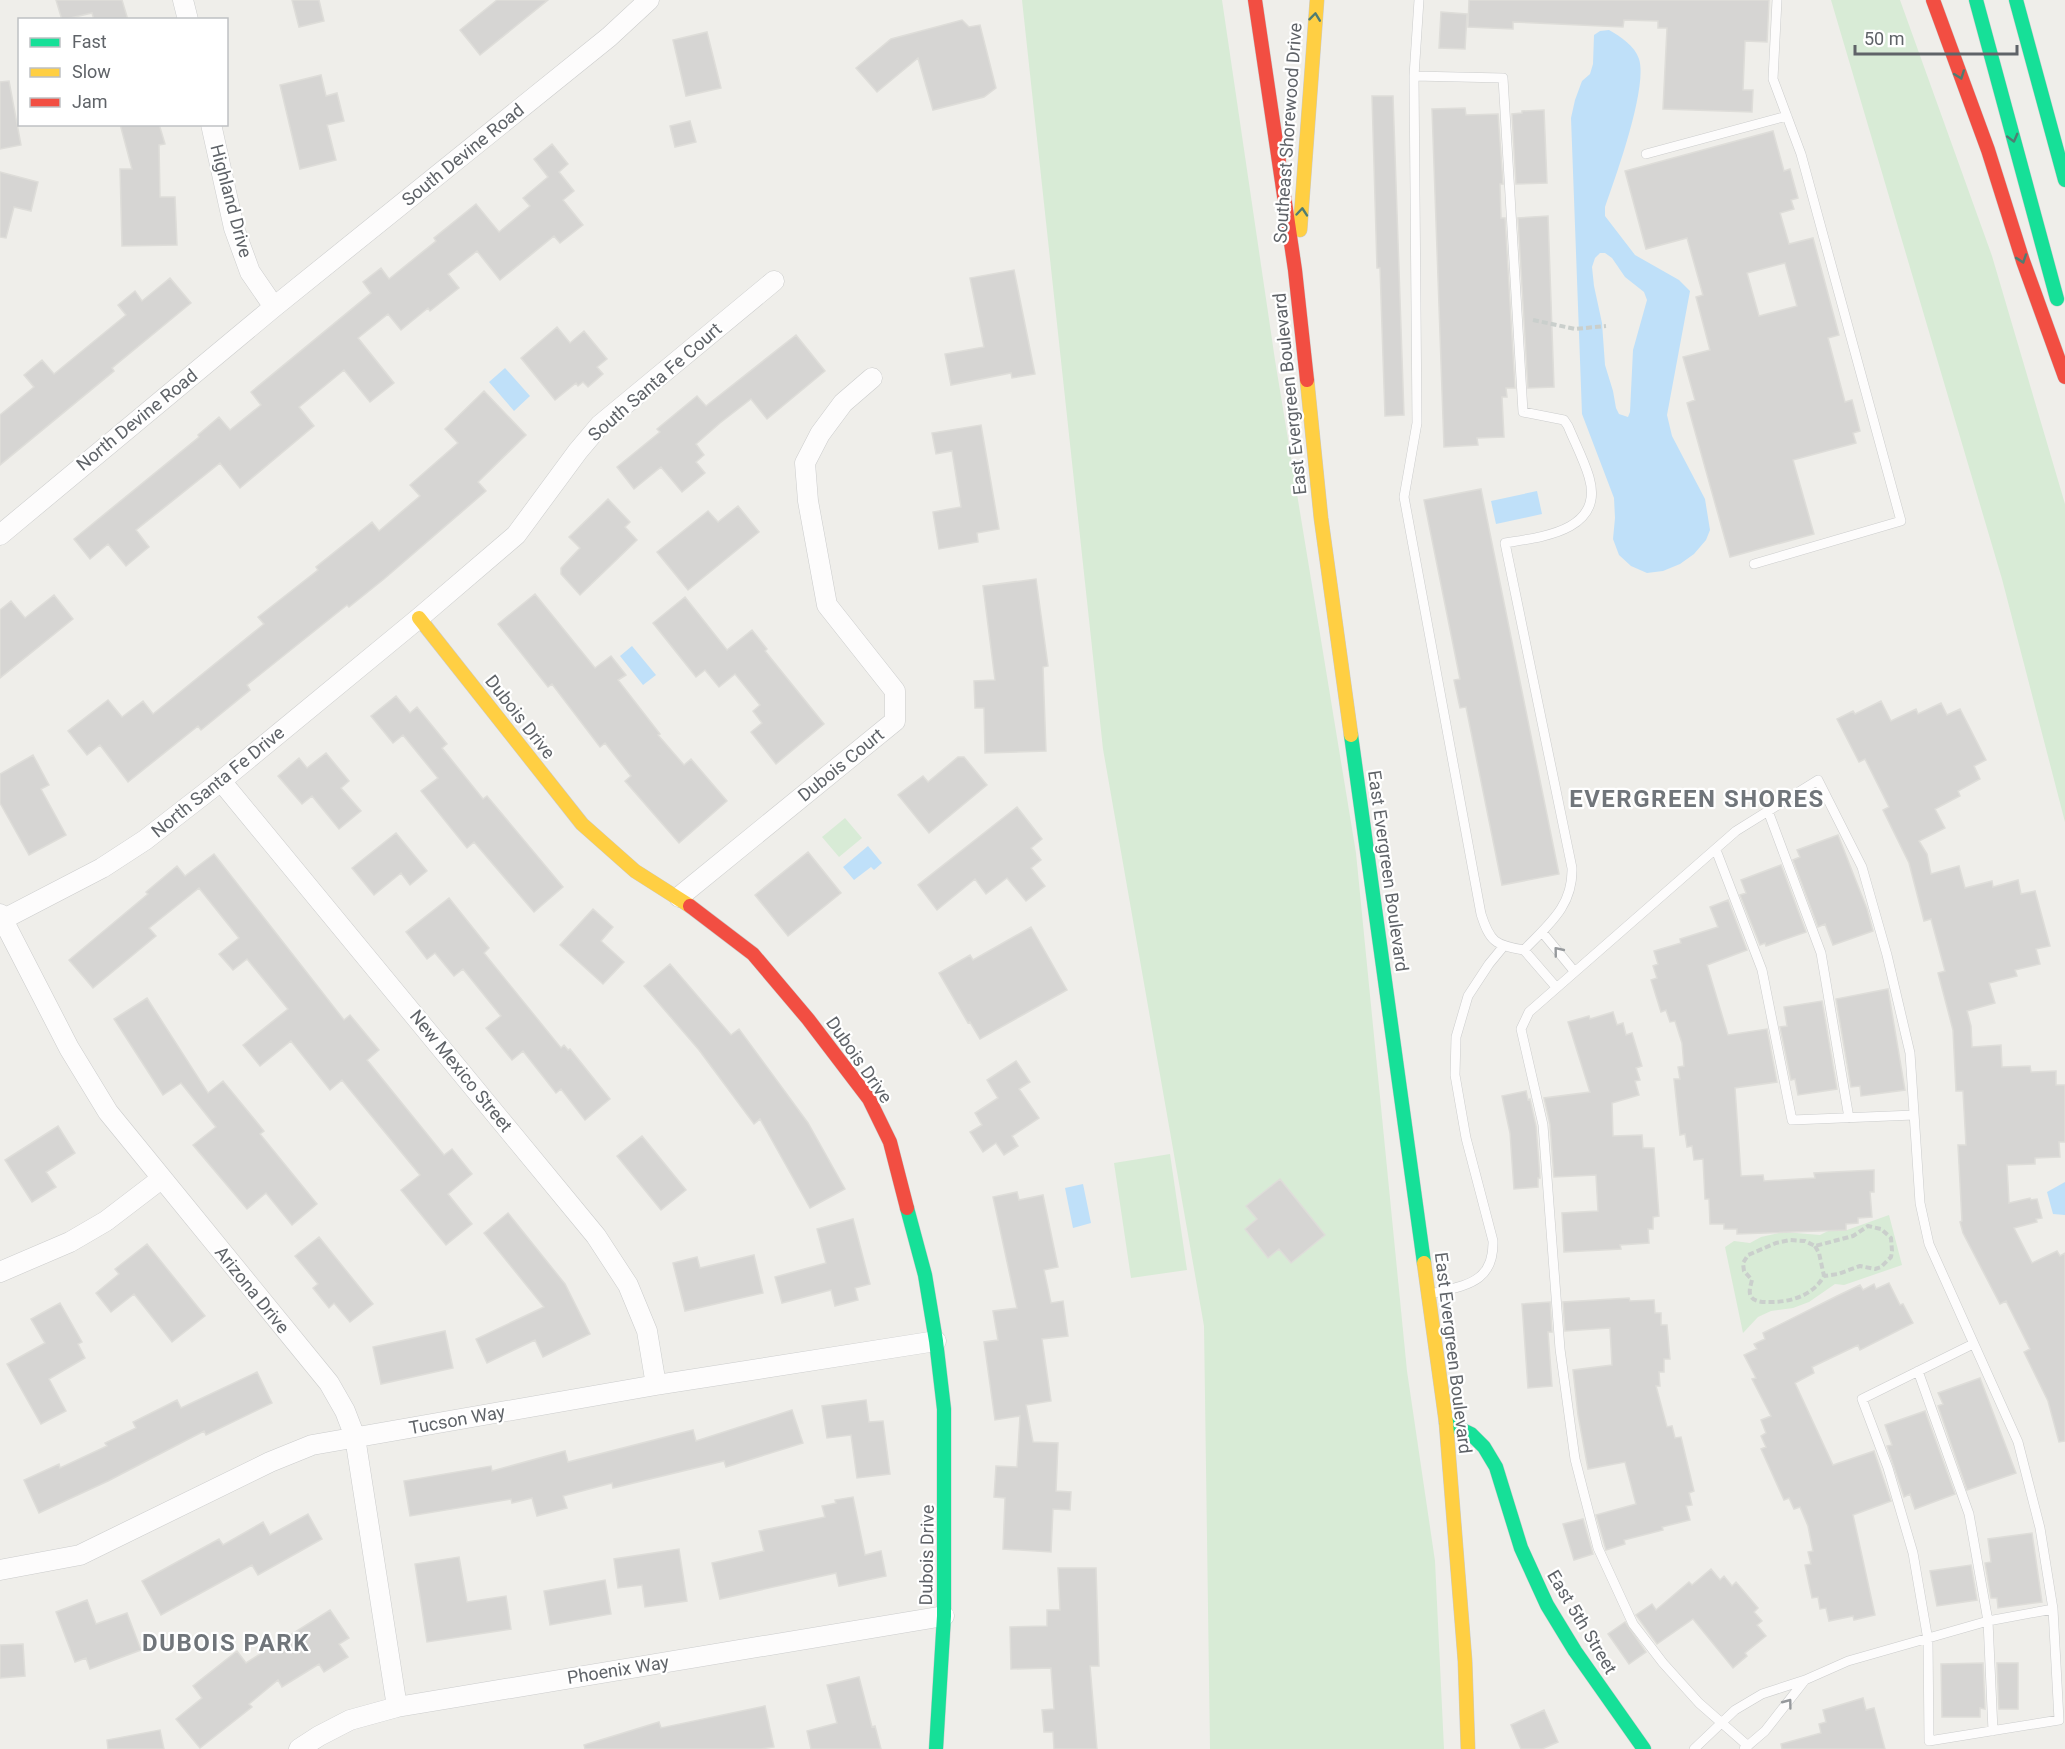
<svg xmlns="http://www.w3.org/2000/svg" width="2065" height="1749" viewBox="0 0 2065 1749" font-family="Roboto,sans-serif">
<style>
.green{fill:#d8ebd6}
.water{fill:#bfe0f9;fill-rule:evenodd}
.building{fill:#d6d5d3;stroke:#deddd9;stroke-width:1.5;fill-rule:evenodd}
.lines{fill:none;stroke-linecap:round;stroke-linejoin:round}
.lane-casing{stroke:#cbcccc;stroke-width:10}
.street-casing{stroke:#cbcccc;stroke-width:21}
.fast-casing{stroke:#cacacb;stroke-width:15}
.slow-casing{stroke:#cacacb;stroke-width:15}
.jam-casing{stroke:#cacacb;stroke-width:15}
.path{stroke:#cacfcc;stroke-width:4;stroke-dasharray:6 3;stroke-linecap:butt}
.lane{stroke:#fdfcfc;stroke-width:9}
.street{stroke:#fdfcfc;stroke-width:20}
.fast{stroke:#16e098;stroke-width:14}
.slow{stroke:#ffcf43;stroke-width:14}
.jam{stroke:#f24e42;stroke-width:14}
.oneway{stroke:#507c72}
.oneway2{stroke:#96999c}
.labels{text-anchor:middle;stroke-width:4.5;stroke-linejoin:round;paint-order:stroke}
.street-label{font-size:18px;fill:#5f6368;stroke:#fff}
.district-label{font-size:24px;font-weight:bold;letter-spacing:1.5px;fill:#70757a;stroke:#fff}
</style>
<rect width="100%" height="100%" fill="#efeeea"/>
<path class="green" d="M1022 0H1222L1275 360 1356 853 1407 1371 1435 1561 1444 1749H1210L1204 1326 1103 749Z
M1831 0H1900L1992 256 2065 504V822L2002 579Z
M845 818 862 838 839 857 822 837Z
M1170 1154 1187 1270 1131 1278 1114 1163Z
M1889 1215 1902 1265 1844 1285 1835 1284 1809 1302 1793 1308 1771 1311 1758 1317 1743 1333 1725 1247 1734 1241 1750 1243 1761 1237 1784 1232 1820 1235 1828 1231 1847 1230Z"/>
<path class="water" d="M1609 30C1620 36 1635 46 1639 59 1648 87 1616 176 1605 207V216L1635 255 1679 280 1690 291 1667 415 1672 436 1705 499 1710 530 1706 540 1694 554 1680 564 1663 571 1647 573 1631 566 1619 555 1613 539 1615 518 1614 498 1582 414 1571 118 1575 100 1582 81 1590 74 1593 64 1594 35 1600 31ZM1600 253H1605L1612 258 1625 277 1644 292 1647 300 1633 350 1630 412 1628 417 1619 414 1616 408 1613 391 1605 365 1602 323 1594 286 1592 267 1595 258Z
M505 368 530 396 514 411 489 382Z
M1537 491 1542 514 1496 524 1491 501Z
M632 646 656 675 643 685 620 656Z
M868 846 882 863 874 870 871 867 854 880 843 867Z
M2065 1182V1215L2053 1214 2047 1192Z
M1083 1184 1091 1223 1073 1228 1065 1188Z"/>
<path class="building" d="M56 0H122L128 20H94L92 13 62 20Z
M292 0H319L324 21 299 27Z
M497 0H548L480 55 460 30Z
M1469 0H1769L1767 42 1745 41 1743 90H1753L1752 112 1663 109 1667 28H1658V21L1624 20 1623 27 1513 22V29L1468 27Z
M1441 12 1467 14 1465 49 1439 48Z
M962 20 969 27 980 25 996 88 984 97 933 110 918 58 877 92 856 68 891 39Z
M707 32 721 88 686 96 673 40Z
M321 75 326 96 337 93 344 121 327 125 336 160 300 169 280 85Z
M9 81 21 145 0 149V82Z
M1372 96H1393L1404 415 1385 416 1380 268H1377Z
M1465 108 1466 115 1498 114 1503 184H1500L1501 218H1505L1515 388H1506L1507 397H1502L1504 437 1477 438 1478 445 1444 447 1432 109Z
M1544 110 1547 183 1516 184 1512 114 1522 113V111Z
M690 121 696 142 675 147 670 126Z
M120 124H159L165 144 159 145 160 197H175L177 245 122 246 120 169H132Z
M1773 131 1784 171 1790 169 1798 198 1791 200 1794 209 1780 213 1789 244 1813 238 1839 335 1828 338 1845 402 1852 400 1860 431 1853 433 1856 443 1793 460 1814 534 1730 557 1687 403 1695 400 1683 357 1710 350 1696 297 1703 295 1687 238 1646 249 1625 171ZM1785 263 1797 306 1759 316 1747 273Z
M552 144 568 164 559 172 574 191 563 200 583 225 560 243 554 236 500 280 477 251 448 274 459 288 430 311 428 308 401 330 388 314 358 338 394 383 370 402 344 370 299 407 314 426 240 488 220 463 136 530 149 547 126 566 108 544 90 559 74 539 199 437 198 435 219 417 230 430 261 405 251 392 371 293 363 282 381 268 389 279 436 241 434 238 476 204 499 232 530 206 523 198 548 177 534 159Z
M0 172 38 182 31 211 14 207 6 238 0 237Z
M1548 216 1554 387 1528 388 1518 218Z
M1014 270 1035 374 1012 378 1011 373 951 385 945 354 984 347 970 278Z
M170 278 191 303 112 368 114 371 0 465V415L34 387 24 375 42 360 54 374 126 315 118 305 135 291 142 301Z
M557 327 570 343 584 331 607 359 597 367 603 374 588 387 583 382 578 386 576 383 555 400 521 358Z
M796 335 825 371 767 419 751 399 720 423 696 444 704 455 696 462 705 473 682 492 661 467 634 489 617 467 660 432 657 429 697 396 706 406Z
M484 391 526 435 478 482 486 491 384 579 349 607 347 605 247 685 250 690 201 730 198 726 128 782 100 745 87 755 68 731 108 700 122 717 143 701 153 714 264 624 258 617 318 570 316 567 372 522 379 531 420 496 410 485 458 443 445 429Z
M981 425 999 529 977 533 978 542 939 549 933 512 961 507 952 451 936 454 932 433Z
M1481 489 1559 874 1502 885 1466 707 1460 708 1454 680 1460 679 1424 500Z
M608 499 630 522 625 527 637 540 580 595 561 574V568L580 548 569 537Z
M738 506 759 532 688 590 657 552 708 511 718 522Z
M1036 579 1048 666 1043 667 1046 751 985 753 984 708H975L974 681 995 680 983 586Z
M535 594 595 668 611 656 626 675 618 680 660 734 658 735 684 765 691 759 727 801 679 843 625 781 631 776 605 743 600 747 552 684 548 687 498 624Z
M54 595 73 619 0 678V610L11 601 25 618Z
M685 597 727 650 752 630 767 649 765 651 824 724 776 764 751 732 762 723 753 711 760 705 735 674 719 687 705 670 696 677 653 623Z
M396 696 410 713 417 707 447 744 442 748 483 799 487 796 563 887 534 912 474 842 467 848 421 791 438 778 403 735 393 743 371 716Z
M1881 701 1891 721 1916 709 1918 714 1941 703 1947 715 1960 709 1986 760 1974 766 1980 779 1958 791 1960 796 1935 809 1945 828 1919 841 1927 854 1931 874 1959 866 1965 888 1992 881 1993 887 2018 880 2021 894 2035 891 2050 946 2036 949 2040 964 2015 970 2017 976 1989 983 1995 1003 1967 1011 1971 1026 1972 1047 2001 1045 2002 1067 2030 1066 2031 1072 2056 1071V1085H2065V1142H2059L2060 1157 2035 1158V1164L2007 1165 2009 1203 2030 1198 2031 1200 2037 1199 2042 1218 2036 1219 2037 1222 2014 1228 2032 1263 2057 1251 2060 1256 2065 1253V1441L2059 1442 2048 1401 2024 1352 2030 1349 2006 1301 2000 1304 1963 1233 1960 1222 1962 1221 1958 1145H1966L1963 1091H1956L1953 1030 1938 973 1945 971 1931 919 1924 921 1909 863 1883 810 1889 807 1865 759 1859 762 1837 719 1853 711 1855 714Z
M326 753 349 781 341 788 361 811 339 829 312 796 302 804 278 776 299 758 307 768Z
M33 755 49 785 41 789 66 835 29 855 0 803V774Z
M958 757H964L987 785 929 833 898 795 923 776 928 782Z
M1017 807 1042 839 1031 848 1041 860 1031 868 1045 886 1026 901 1007 878 986 894 975 879 937 910 918 885Z
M396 833 427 871 410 885 401 873 374 895 352 868Z
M1838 835 1867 909 1873 931 1833 945 1825 924 1818 927 1793 860 1800 857 1797 850Z
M808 852 841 893 788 936 755 895Z
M214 854 344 1020 350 1015 379 1050 367 1060 444 1155 452 1149 472 1174 448 1194 472 1224 446 1245 401 1190 420 1175 342 1080 330 1090 291 1041 260 1066 243 1045 288 1009 247 959 233 970 219 954 239 938 199 888 149 928 156 936 93 988 69 960 148 894 146 892 177 866 185 876Z
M1781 865 1806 932 1766 946 1765 943 1760 945 1740 895 1746 893 1741 880Z
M449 898 489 948 484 953 561 1048 564 1045 568 1050 570 1049 610 1099 585 1120 561 1089 556 1093 523 1051 512 1060 486 1028 501 1016 463 969 454 976 435 953 427 959 406 932Z
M1728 900 1747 950 1707 965 1728 1035 1767 1029 1777 1082 1735 1088 1741 1176 1763 1175 1764 1181 1815 1178 1814 1173 1874 1170V1192H1870L1872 1217 1858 1218V1223L1846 1224V1230L1737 1234V1229H1724V1224H1710L1709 1199H1705L1703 1159 1694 1160 1692 1146 1687 1147 1685 1134 1680 1135 1674 1079H1680L1678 1067 1684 1066 1682 1043 1675 1021 1670 1022 1666 1010 1661 1012 1651 980 1657 978 1653 966 1658 964 1654 951 1681 943 1680 939 1718 927 1710 907Z
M593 909 613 927 601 941 624 962 603 984 560 945Z
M1031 927 1067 990 980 1039 970 1022 968 1023 939 973 970 955 973 960Z
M670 964 731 1035 739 1029 808 1123 845 1189 810 1208 760 1119 754 1124 699 1050 644 986Z
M1888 989 1905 1090 1861 1096 1860 1086 1851 1087 1836 999Z
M147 998 208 1093 223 1081 264 1131 260 1134 317 1204 292 1225 266 1193 247 1209 193 1145 216 1127 181 1083 163 1095 114 1019Z
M1822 1001 1837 1089 1798 1095 1795 1079 1791 1080 1780 1027 1787 1026 1784 1007Z
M1613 1012 1617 1025 1623 1023 1626 1035 1632 1033 1642 1066 1636 1068 1640 1080 1635 1081 1639 1095 1612 1103 1613 1136 1642 1135 1643 1148H1654L1659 1216 1653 1217V1229H1648L1649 1243 1620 1245 1621 1249 1564 1252 1562 1213 1598 1211 1596 1175 1554 1177 1550 1124 1544 1098 1590 1092 1568 1022 1589 1016 1590 1019Z
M1016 1061 1030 1082 1019 1089 1039 1118 1012 1136 1018 1146 1004 1155 996 1143 983 1152 970 1132 982 1125 975 1113 998 1098 987 1080Z
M1526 1091 1528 1100 1530 1099 1536 1126 1540 1178H1538V1187L1514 1189 1510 1133 1502 1096Z
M58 1126 75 1153 46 1172 56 1187 32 1202 5 1160Z
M642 1136 686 1190 661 1210 617 1156Z
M1280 1179 1325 1235 1291 1263 1279 1249 1268 1258 1245 1229 1257 1219 1246 1206Z
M1017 1192 1019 1200 1043 1195 1058 1267 1044 1270 1051 1303 1063 1301 1068 1336 1042 1339 1051 1401 1026 1405 1033 1442 1058 1443 1056 1491 1071 1492 1070 1510 1053 1509 1051 1552 1003 1549 1005 1498 994 1497 996 1466 1017 1467 1020 1416 995 1420 984 1342 998 1340 993 1311 1017 1308 993 1197Z
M508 1213 565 1284 590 1334 543 1357 535 1340 487 1363 476 1339 544 1307 484 1233Z
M853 1219 870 1284 855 1288 858 1300 835 1306 831 1290 782 1303 775 1277 826 1263 817 1229Z
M319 1237 373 1304 350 1322 334 1303 329 1308 313 1288 318 1284 295 1256Z
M147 1244 205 1316 172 1342 134 1294 111 1312 96 1293 119 1274 115 1269Z
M754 1255 763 1293 685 1311 673 1263 697 1257 700 1268Z
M1889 1283 1900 1305 1903 1304 1913 1323 1860 1350 1858 1345 1812 1367 1814 1373 1795 1383 1833 1465 1874 1451 1891 1501 1853 1515 1875 1615 1854 1620 1853 1616 1829 1621 1826 1608 1820 1609 1818 1597 1812 1598 1805 1565 1811 1564 1808 1552 1813 1551 1808 1526 1800 1507 1794 1509 1789 1498 1784 1500 1761 1449 1766 1447 1761 1436 1766 1433 1761 1420 1771 1416 1752 1379 1756 1378 1744 1355 1757 1349 1754 1344 1765 1339 1763 1333 1837 1296 1860 1285 1863 1290 1874 1284 1876 1289Z
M1629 1298 1630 1301 1654 1300 1655 1313H1661V1325H1667L1670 1359H1664V1372H1659L1660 1386H1656L1667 1427 1672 1426 1675 1438 1681 1437 1694 1491 1689 1493 1692 1505 1686 1506 1690 1520 1662 1527 1663 1530 1624 1540 1625 1544 1606 1550 1596 1515 1636 1504 1625 1462 1588 1469 1578 1415 1573 1370 1612 1365 1610 1328 1565 1331 1563 1302Z
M1550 1302 1552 1332H1548L1552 1386 1528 1388 1522 1304Z
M60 1303 82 1342 78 1344 85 1358 49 1379 66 1411 41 1424 7 1364 45 1343 31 1319Z
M445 1331 453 1368 381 1384 373 1347Z
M257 1372 272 1403 206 1435 204 1431 108 1481 39 1513 24 1480 59 1464 60 1468 107 1446 105 1443 136 1428 133 1422 177 1400 181 1408Z
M1980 1378 2016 1473 1967 1490 1938 1406 1943 1404 1938 1393Z
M866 1400 869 1422 883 1421 890 1474 857 1478 851 1435 827 1438 822 1406Z
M792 1410 803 1443 726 1467 724 1461 613 1488 612 1483 563 1496 567 1508 537 1516 532 1498 512 1503 511 1499 410 1516 404 1481 491 1466 492 1471 565 1451 568 1462 693 1430 696 1441Z
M1925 1411 1955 1494 1915 1509 1910 1494 1904 1497 1887 1446 1892 1445 1885 1425Z
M853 1497 865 1555 881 1551 886 1576 839 1586 836 1573 720 1599 712 1563 764 1551 759 1531 825 1517 822 1506 836 1503 835 1500Z
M308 1514 322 1539 258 1575 252 1565 161 1615 142 1581 219 1539 223 1545 263 1522 270 1535Z
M1583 1519 1593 1554 1574 1560 1563 1524Z
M2032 1533 2042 1602 1998 1608 1997 1598H1991L1985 1563 1991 1562 1988 1539Z
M679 1549 687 1601 645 1607 642 1585 618 1588 614 1559Z
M459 1557 467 1602 506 1596 511 1629 427 1642 415 1564Z
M1971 1565 1977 1600 1937 1606 1930 1571Z
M1058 1568H1096L1099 1666H1090L1097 1749H1054L1053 1732H1044L1042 1710 1054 1709 1051 1668 1011 1669 1010 1627 1047 1626V1610H1060Z
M1711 1569 1720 1580 1724 1576 1732 1586 1736 1582 1758 1608 1754 1612 1762 1621 1757 1625 1766 1636 1745 1653 1747 1656 1733 1668 1693 1619 1657 1644 1636 1615 1652 1604 1656 1610 1689 1582 1692 1585Z
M605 1580 611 1614 550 1625 544 1591Z
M87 1600 96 1624 127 1613 141 1650 90 1669 86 1658 75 1662 56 1612Z
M330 1610 349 1638 339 1644 348 1657 324 1672 319 1664 282 1687 278 1680 249 1704 252 1707 200 1748 176 1719 202 1698 193 1686 237 1651 246 1663Z
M1625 1622 1646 1652 1629 1664 1608 1634Z
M23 1644 25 1676 0 1678V1645Z
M1983 1663 1985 1709 1980 1708V1717H1942L1941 1664Z
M1997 1663H2018V1709H1999Z
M859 1677 872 1727 875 1726 881 1749H811L807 1731 837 1723 827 1685Z
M1863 1698 1866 1710 1874 1708 1885 1749H1782L1781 1744 1821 1733 1819 1724 1826 1722 1823 1710Z
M765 1706 774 1747 761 1749H585L584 1745 659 1722 661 1728Z
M1544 1710 1558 1742 1542 1749H1521L1511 1725Z
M160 1730 164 1749H108L107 1740Z"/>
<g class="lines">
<g class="lane-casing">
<path id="lane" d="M1419 0 1414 76 1417 423 1404 497 1481 914C1490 942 1495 945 1524 950L1556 987
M1414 76 1503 78 1523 412 1564 420 1568 426C1575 443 1584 460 1589 477 1605 531 1541 537 1505 543L1572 868C1573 906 1549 924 1524 950
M1646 154 1787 116
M1754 564 1901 521 1801 154 1773 79 1777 0
M1768 811 1821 953 1849 1118
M1716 850 1762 970 1792 1120 1914 1115
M1542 932 1574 971
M1431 1294C1464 1285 1494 1284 1493 1241L1466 1138 1455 1075 1456 1037 1468 996 1489 964 1503 947
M1918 1371 1969 1514 1988 1621 1993 1731
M1805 1680 1848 1661 1988 1621 2053 1609
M1748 1746 1699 1703 1663 1663 1633 1624 1598 1548 1575 1459 1560 1349 1543 1125 1521 1029 1529 1012 1736 831 1818 780 1862 867 1887 955 1910 1053 1920 1203 1929 1244 2018 1442 2040 1528 2053 1609 2059 1720 1929 1741 1928 1640 1913 1553 1888 1468 1862 1399 1973 1344
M1694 1749 1735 1710 1762 1694 1805 1680 1765 1731 1744 1749"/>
</g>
<g class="street-casing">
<path id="street" d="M183 0 188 20
M211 124 234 228 250 272 274 307
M0 535 274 307 609 37 649 0
M221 781 596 1236 628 1285 647 1331 656 1385
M679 897 895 721V691L827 605 808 501 805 463 820 434 843 403 872 378
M0 914 69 1048 108 1112 329 1383 345 1411 355 1437 397 1707
M0 921 102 868 145 840 221 781 419 618 516 535 578 451 600 425 774 281
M0 1272 70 1242 106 1221 161 1179
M0 1570 80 1555 270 1462 312 1445 656 1385 936 1341
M299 1749 319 1736 350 1720 397 1707 944 1616"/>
</g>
<g class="fast-casing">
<path id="fast" d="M1976 0 2057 299
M2016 0 2065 180
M1351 735 1424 1263
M907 1208 925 1275 936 1341 944 1409V1616L936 1749
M1446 1422 1471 1434 1484 1447 1496 1467 1521 1548 1547 1605 1575 1651 1644 1749"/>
</g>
<g class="slow-casing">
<path id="slow" d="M1300 230 1317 0
M1307 380 1321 518 1351 735
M419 618 582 824 635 871 690 906
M1424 1263 1446 1422 1465 1661 1468 1749"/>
</g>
<g class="jam-casing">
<path id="jam" d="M1255 0 1295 270 1307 380
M1933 0 1988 150 2023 261 2065 377
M690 906 753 954 808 1019 869 1099 890 1142 907 1208"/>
</g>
<path class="path" d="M1533 320 1575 329 1606 326
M1815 1246 1819 1253 1824 1276C1812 1297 1788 1303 1765 1302 1759 1302 1751 1300 1750 1294 1749 1290 1751 1284 1752 1280L1744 1271 1743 1263 1748 1255 1776 1243 1790 1240 1805 1241 1815 1246 1853 1236 1868 1226 1881 1229 1891 1238 1892 1251 1891 1257 1881 1267 1875 1269 1860 1266 1838 1274 1824 1276"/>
<use href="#lane" class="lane"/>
<use href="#street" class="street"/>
<use href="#fast" class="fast"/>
<use href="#slow" class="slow"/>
<use href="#jam" class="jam"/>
</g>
<defs><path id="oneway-chevron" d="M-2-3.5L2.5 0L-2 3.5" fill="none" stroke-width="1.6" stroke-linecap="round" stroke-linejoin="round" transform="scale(1.5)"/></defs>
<g class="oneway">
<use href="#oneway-chevron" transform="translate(1315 17) rotate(-83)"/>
<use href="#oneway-chevron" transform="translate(1960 75) rotate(70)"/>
<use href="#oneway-chevron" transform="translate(2013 138) rotate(75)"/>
<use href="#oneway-chevron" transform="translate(1302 212) rotate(-85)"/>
<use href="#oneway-chevron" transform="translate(2022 259) rotate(71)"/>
</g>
<g class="oneway2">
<use href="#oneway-chevron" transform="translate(1558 951) rotate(-129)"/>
<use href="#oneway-chevron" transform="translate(1788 1703) rotate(-53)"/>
</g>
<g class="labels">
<g class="street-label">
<text transform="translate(1288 133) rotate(-86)" y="6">Southeast Shorewood Drive</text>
<text transform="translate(463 155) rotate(-39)" y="6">South Devine Road</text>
<text transform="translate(231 201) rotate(75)" y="6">Highland Drive</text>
<text transform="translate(655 382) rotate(-41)" y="6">South Santa Fe Court</text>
<text transform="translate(1290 394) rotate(-96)" y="6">East Evergreen Boulevard</text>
<text transform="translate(137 420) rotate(-39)" y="6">North Devine Road</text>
<text transform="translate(520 717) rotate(52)" y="6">Dubois Drive</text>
<text transform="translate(841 765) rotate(-39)" y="6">Dubois Court</text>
<text transform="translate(218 782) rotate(-39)" y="6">North Santa Fe Drive</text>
<text transform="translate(1388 871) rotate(82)" y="6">East Evergreen Boulevard</text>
<text transform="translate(859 1060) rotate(55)" y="6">Dubois Drive</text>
<text transform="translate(461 1071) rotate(51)" y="6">New Mexico Street</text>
<text transform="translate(252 1290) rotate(51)" y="6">Arizona Drive</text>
<text transform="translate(1453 1353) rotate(83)" y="6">East Evergreen Boulevard</text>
<text transform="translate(457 1420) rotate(-10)" y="6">Tucson Way</text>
<text transform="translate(927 1555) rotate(-89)" y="6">Dubois Drive</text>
<text transform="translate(1582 1622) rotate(59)" y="6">East 5th Street</text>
<text transform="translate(618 1670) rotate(-9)" y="6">Phoenix Way</text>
</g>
<g class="district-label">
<text x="1697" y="807">EVERGREEN SHORES</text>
<text x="226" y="1651">DUBOIS PARK</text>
</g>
</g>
<rect x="18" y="18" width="210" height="108" fill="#ffffff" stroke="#bfc1c3" stroke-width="1.5"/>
<rect x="30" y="38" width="30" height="9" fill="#16e098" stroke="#bfc1c3" stroke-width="1.5"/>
<text x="72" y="48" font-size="18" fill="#5f6368">Fast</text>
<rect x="30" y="68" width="30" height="9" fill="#ffcf43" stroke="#bfc1c3" stroke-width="1.5"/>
<text x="72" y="78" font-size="18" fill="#5f6368">Slow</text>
<rect x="30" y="98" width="30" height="9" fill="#f24e42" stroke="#bfc1c3" stroke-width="1.5"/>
<text x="72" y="108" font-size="18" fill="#5f6368">Jam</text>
<path d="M1855 45v9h162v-9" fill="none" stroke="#5f6368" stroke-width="3"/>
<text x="1864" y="45" font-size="18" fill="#5f6368" stroke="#ffffff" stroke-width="4.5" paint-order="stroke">50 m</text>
</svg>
